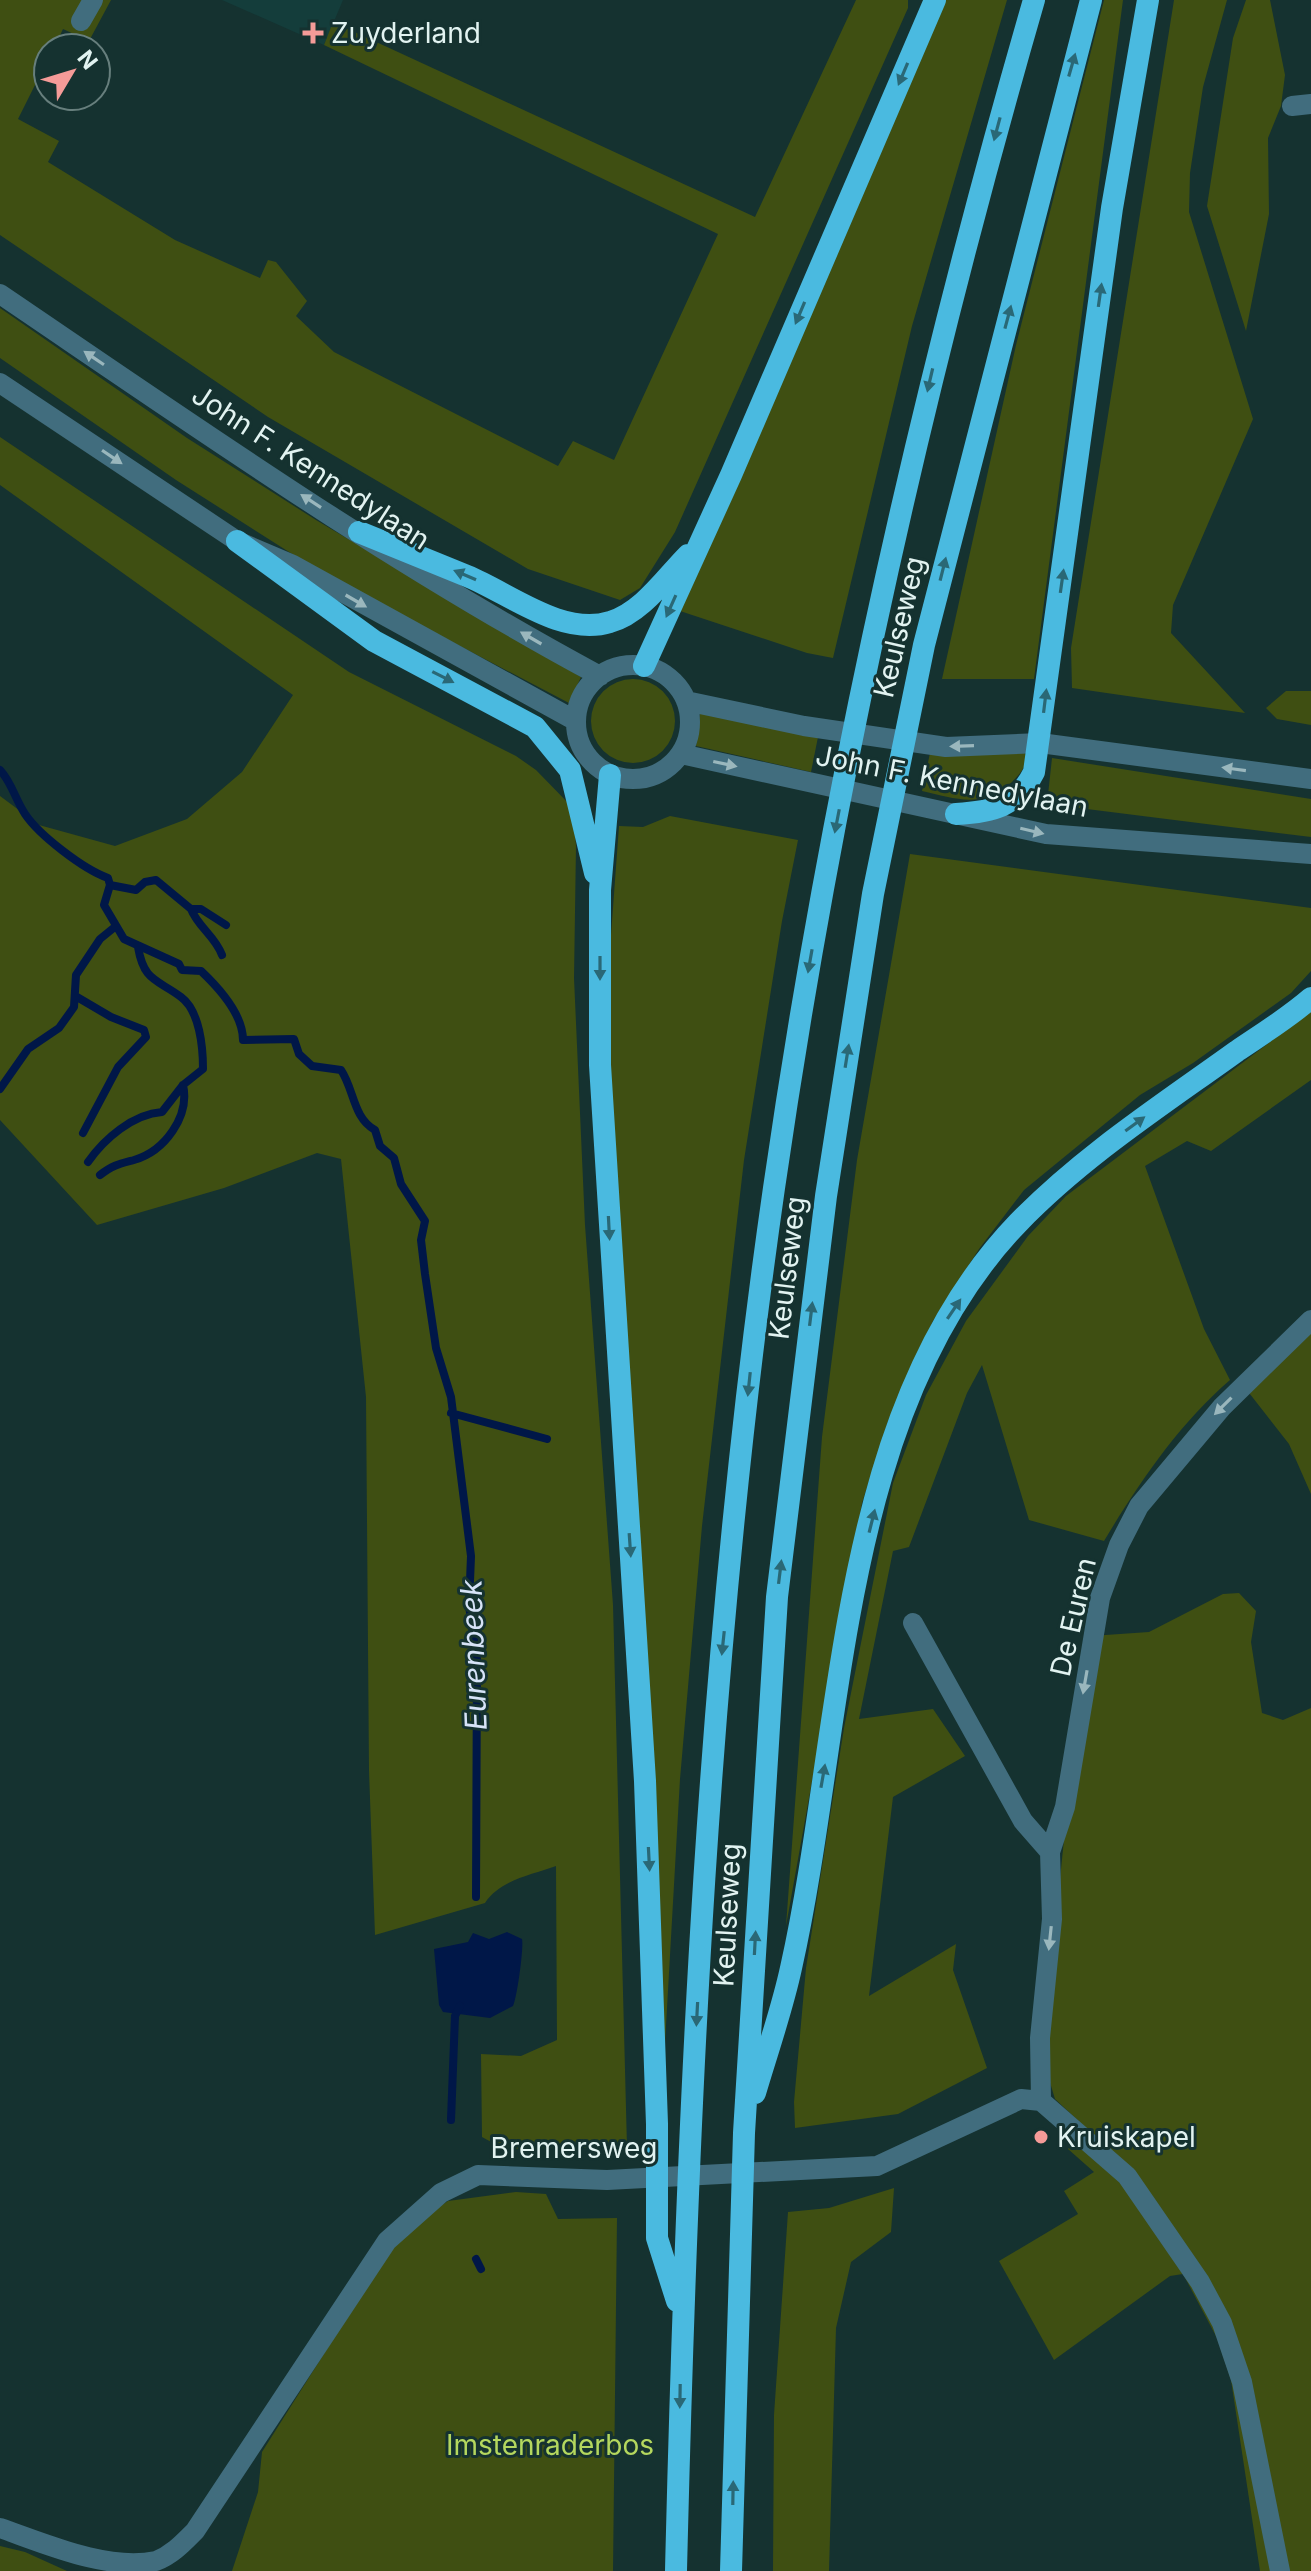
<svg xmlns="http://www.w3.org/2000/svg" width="1311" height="2571" viewBox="0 0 1311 2571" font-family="Inter,sans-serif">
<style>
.built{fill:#143d3b}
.green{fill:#3f4f12}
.water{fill:#001748}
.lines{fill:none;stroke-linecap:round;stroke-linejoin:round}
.stream{stroke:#001748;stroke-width:8}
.minor{stroke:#416d7e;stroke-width:20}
.tertiary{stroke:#416d7e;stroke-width:20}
.trunk{stroke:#4abae0;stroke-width:22}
.oneway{fill:#2a6876}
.oneway2{fill:#9ab7bd}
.poi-dot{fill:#f59b98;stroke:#153230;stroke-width:3}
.labels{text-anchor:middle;stroke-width:6;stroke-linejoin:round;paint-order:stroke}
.poi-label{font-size:28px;fill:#e2f3f1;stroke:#153230;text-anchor:start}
.street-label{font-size:28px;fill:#e2f3f1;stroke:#153230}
.park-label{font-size:28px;fill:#b4d75e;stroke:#153230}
.water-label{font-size:30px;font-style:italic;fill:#d6e3f7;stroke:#153230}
</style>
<rect width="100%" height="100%" fill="#153230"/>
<path class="built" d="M222 0H343L324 45Z"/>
<path class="green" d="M0 0H111L89 41 63 29 54 48H48V59L18 119 59 141 48 162 175 240 260 278 268 260 276 262 307 301 296 316 334 352 558 466 573 441 614 460 718 234 324 45 333 22 755 217 856 0H908V8L675 532 640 588 620 600 528 569 268 417 0 235Z
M944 0H1007L912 326 833 658 807 653 680 611Z
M1104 0H1123L1034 679H942L1016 345Z
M1174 0H1227L1203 87 1190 173 1189 212 1253 419 1173 605 1171 633 1245 713 1072 688 1071 648Z
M1246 0H1270L1285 75 1281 106 1268 138 1269 214 1246 331 1207 206 1233 38Z
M0 308 187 438 316 520 581 677 569 703 330 578 176 480 0 358Z
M0 437 349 672 516 756 536 770 573 808 576 846 574 978 585 1225 613 1605 627 2147 504 2149 482 2137 481 2054 521 2056 557 2040 556 1866C531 1875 500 1880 485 1903L375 1935 369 1771 366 1397 341 1159 317 1153 224 1188 97 1225 0 1120V796L39 825 115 846 187 819 242 772 293 695 0 485Z
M591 721a42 42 0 1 1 84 0a42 42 0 1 1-84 0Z
M1286 691H1311V725L1277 719 1266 708Z
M700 713 818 737 811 772 696 746Z
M1023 752 1027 755C1026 767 1020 774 1012 782 983 809 956 799 922 791L930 753Z
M1052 758 1311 799V837L1047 804Z
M670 816 798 840 782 921 744 1160 702 1526 680 1779 664 2061 610 1075 609 962 619 826 643 827Z
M910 854 1311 908V971L1291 993 1193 1063 1140 1095 1024 1190 979 1249 933 1321 888 1421 862 1503 786 1926 822 1437 857 1160Z
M1311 1011V1080L1211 1151 1187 1141 1145 1166 1204 1329 1230 1380C1178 1425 1139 1483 1104 1541L1029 1520 982 1365 967 1393 909 1547 893 1551 859 1719 933 1709 965 1756 893 1797 869 1996 956 1944 953 1970 987 2068 898 2114 795 2128 794 2102 806 1968 844 1728 893 1483 926 1395 966 1321 1028 1236 1066 1196Z
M1311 1325V1494L1289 1444 1246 1389Z
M1239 1593 1256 1611 1251 1642 1262 1713 1283 1720 1311 1708V2571H1260L1231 2380 1217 2338 1183 2274 1170 2276 1054 2360 999 2261 1078 2214 1064 2191 1094 2172 1068 2149 1085 2127 1055 2099 1048 2076 1052 1957 1070 1781 1091 1636 1149 1632 1223 1594Z
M894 2188 891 2232 851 2262 836 2328 829 2571H773L774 2415 788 2212 829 2208Z
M516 2192 546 2194 558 2219 617 2218 613 2571H232L258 2492 262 2452 385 2257 415 2223 448 2201Z
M0 2546 25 2552 67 2571H0Z"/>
<path class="water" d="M507 1932 522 1939C524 1947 517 1998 513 2006L490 2018 443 2012 439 2005 434 1949 468 1942 473 1933 489 1939Z"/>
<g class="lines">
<path class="stream" d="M0 770C12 783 15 799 25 814 39 835 83 869 108 878L110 885 104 905 124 939 179 964 182 970 201 971C219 988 243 1014 243 1040L294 1039 299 1054 312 1066 341 1070C354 1089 353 1118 375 1130L380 1146 394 1158 401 1184 425 1221 421 1240 425 1274 436 1348 451 1397 471 1556 469 1606 477 1659 476 1897
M110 885 136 890 145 882 156 880 191 909H201L226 925
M191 909C198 927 215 936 222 955
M77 997 111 1017 144 1030 146 1037 118 1067 83 1133
M0 1089 28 1049 59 1028 74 1007 76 975 100 939 116 926
M88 1162C104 1139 133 1114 162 1112L183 1085 203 1069C203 1048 200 1011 181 997 157 979 144 982 138 947
M100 1175C113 1165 119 1164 134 1160 165 1151 190 1116 183 1085
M451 1413 547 1439
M451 2120 455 2016 460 2006
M476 2259 481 2269"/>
<path class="minor" d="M81 21 93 0
M1292 106 1311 104
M913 1623 1023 1821 1050 1852
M1041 2101 1040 2038 1052 1919 1050 1852 1065 1807 1100 1598 1119 1545 1139 1506 1222 1407 1311 1320
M1041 2101 1127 2176 1200 2282 1222 2323 1242 2382 1280 2571
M0 2528C46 2544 107 2571 156 2561 172 2555 183 2543 195 2531L387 2241 441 2193 478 2175 607 2180 877 2166 1021 2099 1041 2101"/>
<path class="tertiary" d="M0 294C196 427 391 564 600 676
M0 383 237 541 293 565 576 721
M576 722a57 57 0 1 1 114 0a57 57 0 1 1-114 0Z
M686 701 804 726 946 747 1040 743 1311 779
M681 754 1046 834 1311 854"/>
<path class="trunk" d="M359 532C395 547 431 561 467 576 509 593 562 637 610 622 642 613 666 577 688 555
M237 541 374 641 535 727 570 770 595 873
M644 666 731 475 935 0
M610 775 600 890V1065L645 1781 657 2124V2238L677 2301
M956 814C992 812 1017 807 1034 772L1112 208 1148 0
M755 2093C767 2052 782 2010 791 1968 845 1728 837 1411 1018 1223 1083 1156 1162 1105 1237 1051 1262 1034 1288 1018 1311 998
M676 2571C687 2109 708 1646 774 1188 832 786 921 390 1034 0
M731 2571 744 2133 777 1597 826 1196 873 894 924 645 1091 0"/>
</g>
<defs><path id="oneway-solid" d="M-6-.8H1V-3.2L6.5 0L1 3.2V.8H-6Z" transform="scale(2)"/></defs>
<g class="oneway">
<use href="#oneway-solid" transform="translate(1072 65) rotate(-74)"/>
<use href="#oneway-solid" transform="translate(903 74) rotate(113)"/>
<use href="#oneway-solid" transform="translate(997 129) rotate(105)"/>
<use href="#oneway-solid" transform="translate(1100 295) rotate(-82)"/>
<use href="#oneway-solid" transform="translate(800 313) rotate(113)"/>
<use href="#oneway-solid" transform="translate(1008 317) rotate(-75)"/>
<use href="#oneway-solid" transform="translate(930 380) rotate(103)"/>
<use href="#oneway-solid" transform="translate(943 569) rotate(-76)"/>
<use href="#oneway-solid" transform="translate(465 575) rotate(-157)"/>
<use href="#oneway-solid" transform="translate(1062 581) rotate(-82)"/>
<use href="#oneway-solid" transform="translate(671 606) rotate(114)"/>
<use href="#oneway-solid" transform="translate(443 677) rotate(27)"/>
<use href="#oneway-solid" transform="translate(1045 701) rotate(-83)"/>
<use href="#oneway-solid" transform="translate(837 821) rotate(101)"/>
<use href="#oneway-solid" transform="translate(810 961) rotate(100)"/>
<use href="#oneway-solid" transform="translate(600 968) rotate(90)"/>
<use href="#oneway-solid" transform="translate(847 1056) rotate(-81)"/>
<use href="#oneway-solid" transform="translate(1135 1124) rotate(-36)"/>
<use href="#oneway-solid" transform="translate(609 1228) rotate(87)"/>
<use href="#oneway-solid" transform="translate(954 1309) rotate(-56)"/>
<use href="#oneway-solid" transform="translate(811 1314) rotate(-83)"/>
<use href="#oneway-solid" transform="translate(749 1384) rotate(96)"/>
<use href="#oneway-solid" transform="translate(872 1521) rotate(-76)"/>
<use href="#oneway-solid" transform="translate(630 1545) rotate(86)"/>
<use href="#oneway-solid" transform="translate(780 1572) rotate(-83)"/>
<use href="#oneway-solid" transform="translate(723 1643) rotate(96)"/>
<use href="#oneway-solid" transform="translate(823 1776) rotate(-80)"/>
<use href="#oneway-solid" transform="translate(649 1859) rotate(87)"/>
<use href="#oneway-solid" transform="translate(755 1943) rotate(-87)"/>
<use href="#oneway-solid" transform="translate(697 2014) rotate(93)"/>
<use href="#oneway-solid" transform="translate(680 2396) rotate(91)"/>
<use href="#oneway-solid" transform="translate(733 2493) rotate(-89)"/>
</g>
<g class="oneway2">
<use href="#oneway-solid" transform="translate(94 358) rotate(-146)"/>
<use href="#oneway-solid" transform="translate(112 457) rotate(34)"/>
<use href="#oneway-solid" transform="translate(311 501) rotate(-147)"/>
<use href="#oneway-solid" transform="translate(356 601) rotate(30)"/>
<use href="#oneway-solid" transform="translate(531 638) rotate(-150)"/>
<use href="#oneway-solid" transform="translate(962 746) rotate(178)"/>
<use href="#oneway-solid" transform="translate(725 764) rotate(12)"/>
<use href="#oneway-solid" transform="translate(1234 769) rotate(-172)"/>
<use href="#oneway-solid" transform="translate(1032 831) rotate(13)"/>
<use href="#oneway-solid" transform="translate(1223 1406) rotate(135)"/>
<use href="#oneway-solid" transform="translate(1085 1682) rotate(100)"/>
<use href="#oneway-solid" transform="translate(1050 1938) rotate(96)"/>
</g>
<g class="poi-dot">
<path d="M309 21h8v8h8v8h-8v8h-8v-8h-8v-8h8z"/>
<circle cx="1041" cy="2137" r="8"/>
</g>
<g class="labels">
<g class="poi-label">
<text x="331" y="43">Zuyderland</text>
<text x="1057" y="2147">Kruiskapel</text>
</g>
<g class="street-label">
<text transform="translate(311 467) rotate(33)" y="10">John F. Kennedylaan</text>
<text transform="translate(899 627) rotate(-77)" y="10">Keulseweg</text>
<text transform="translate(952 781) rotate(11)" y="10">John F. Kennedylaan</text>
<text transform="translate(787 1268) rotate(-83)" y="10">Keulseweg</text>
<text transform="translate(1073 1617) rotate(-77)" y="10">De Euren</text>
<text transform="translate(727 1915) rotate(-87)" y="10">Keulseweg</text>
<text x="574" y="2158">Bremersweg</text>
</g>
<g class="park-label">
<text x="550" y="2455">Imstenraderbos</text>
</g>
<g class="water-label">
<text transform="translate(474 1655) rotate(-92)" y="10">Eurenbeek</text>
</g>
</g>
<g transform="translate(72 72) rotate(52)"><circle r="38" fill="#153230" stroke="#677f7d" stroke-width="2"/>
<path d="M0-6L14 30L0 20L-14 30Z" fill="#f59b98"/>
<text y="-12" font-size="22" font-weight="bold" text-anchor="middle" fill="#e2f3f1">N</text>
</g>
</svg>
